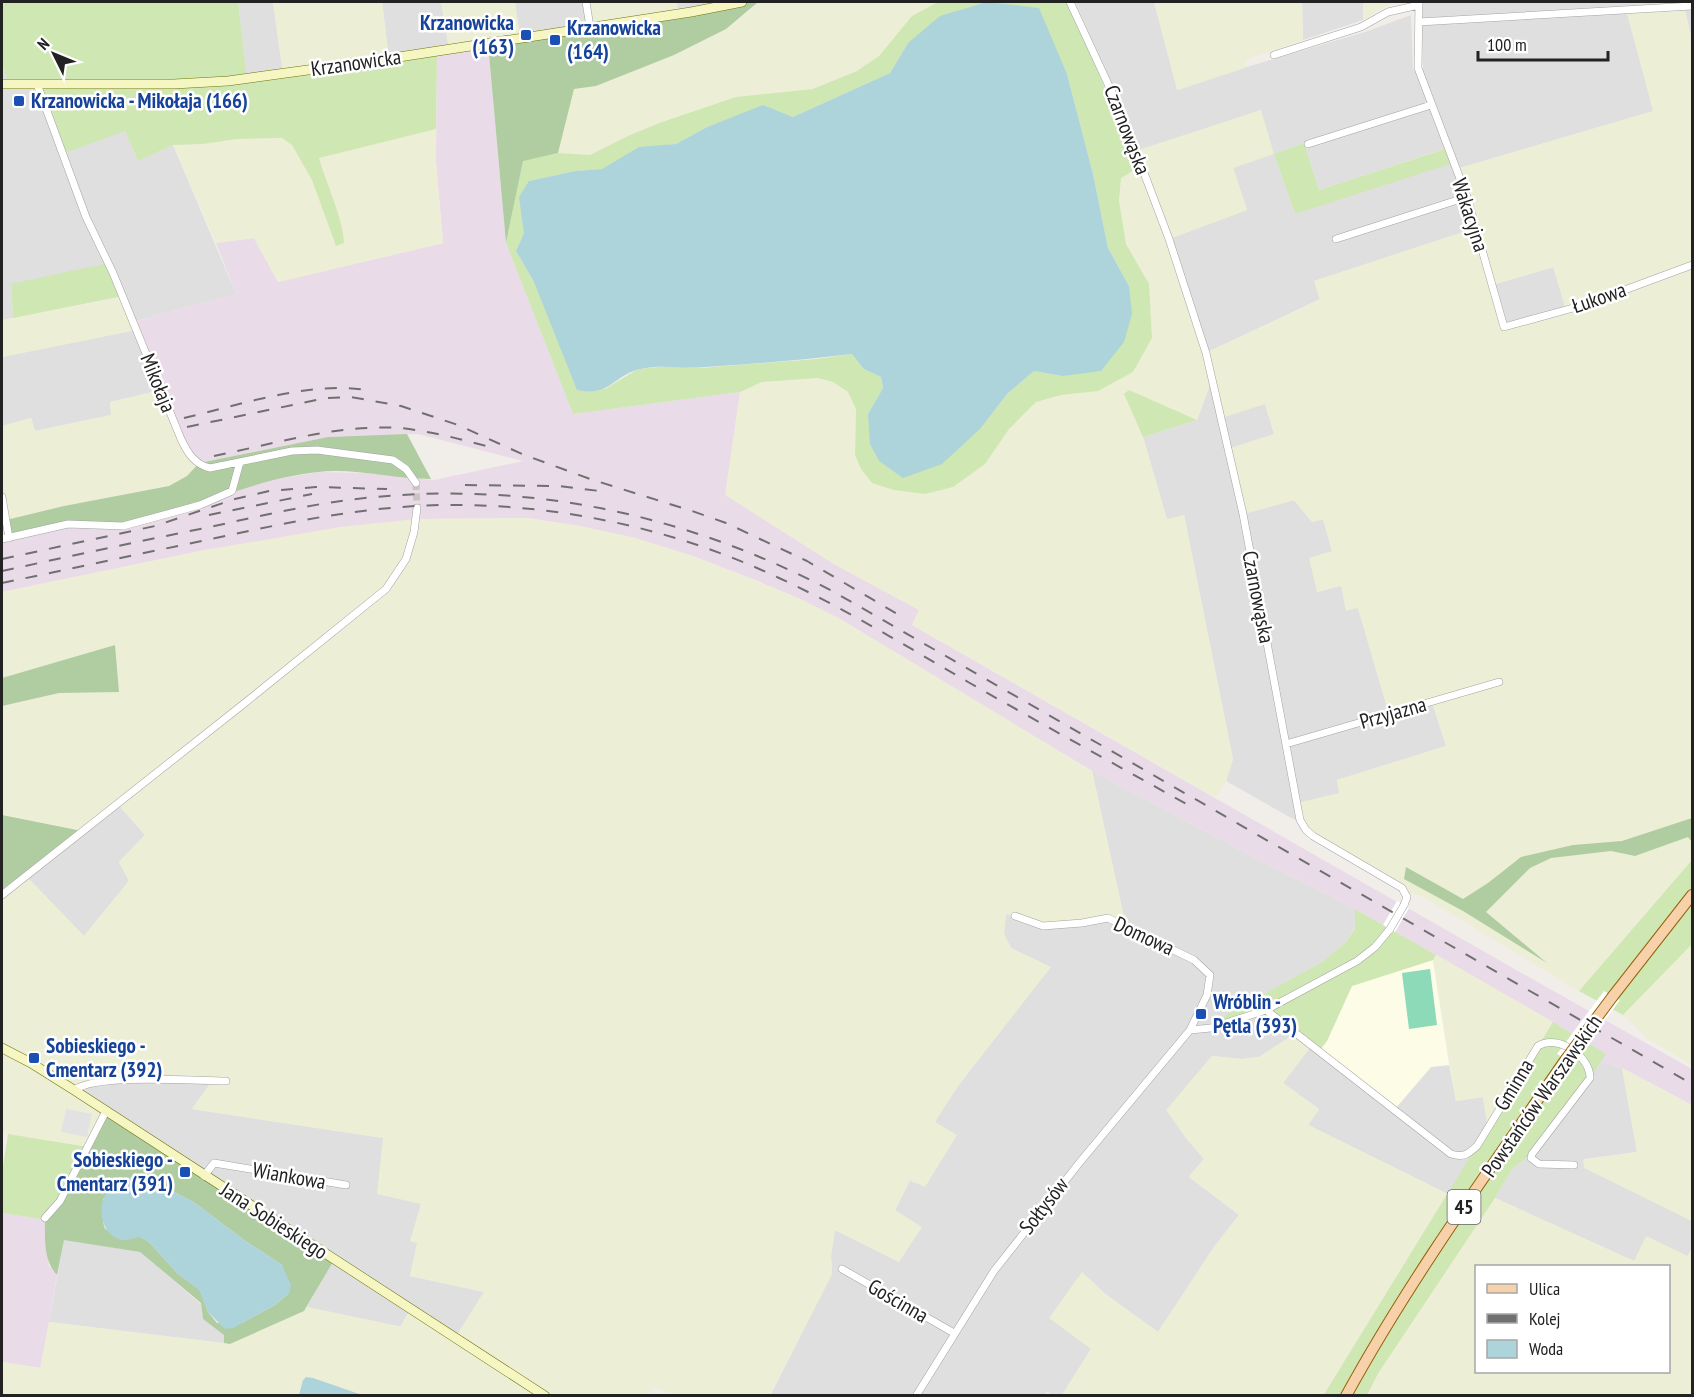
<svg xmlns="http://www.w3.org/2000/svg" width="1694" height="1397" viewBox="0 0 1694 1397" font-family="'PT Sans Narrow',sans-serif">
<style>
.residential{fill:#dfdfdf;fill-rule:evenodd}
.industrial{fill:#eadbe8}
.education{fill:#fdfce6}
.farmland{fill:#edeed6;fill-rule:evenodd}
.grass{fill:#cfe7b3;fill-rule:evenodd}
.forest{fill:#b0cda1;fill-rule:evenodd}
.pitch{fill:#8ddab9}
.parking{fill:#e2e2e2}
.water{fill:#add3db}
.pier{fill:#fff}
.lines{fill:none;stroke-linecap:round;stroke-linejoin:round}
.street-tunnel{stroke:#c8c5c1;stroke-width:7;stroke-dasharray:7 3.5;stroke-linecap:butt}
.street-casing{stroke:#a3a3a3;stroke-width:8}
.secondary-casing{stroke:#6e750c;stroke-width:10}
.primary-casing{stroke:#95610a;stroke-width:12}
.street{stroke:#fff;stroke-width:7}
.secondary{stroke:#f6f6c2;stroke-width:9}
.primary{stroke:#f6d1a9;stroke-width:10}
.rail{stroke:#707070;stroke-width:2;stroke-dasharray:12 12;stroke-linecap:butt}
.street-bridge-casing{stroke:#a3a3a3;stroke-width:8;stroke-linecap:butt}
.primary-bridge-casing{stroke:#95610a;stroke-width:12;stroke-linecap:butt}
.street-bridge{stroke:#fff;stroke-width:7}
.primary-bridge{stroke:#f6d1a9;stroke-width:10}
.transit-dot{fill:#1a4fb4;stroke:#fff;stroke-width:2}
.labels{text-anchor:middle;stroke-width:5;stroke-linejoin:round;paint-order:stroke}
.shield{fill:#fff;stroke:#646464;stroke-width:1.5}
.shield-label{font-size:20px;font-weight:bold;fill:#222}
.transit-label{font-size:21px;font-weight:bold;fill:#164399;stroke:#fff;text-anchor:start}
.street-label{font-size:21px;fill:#222;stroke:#fff}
</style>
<rect width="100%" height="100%" fill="#f1eee9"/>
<path class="residential" d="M238 2H273L283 74 247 79Z
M382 2H441L449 49 389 59Z
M515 2H586L590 27 520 38Z
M677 2H732L678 14Z
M1075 2H1154L1178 90 1247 67 1365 32 1411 15 1413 69 1423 81 1422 2H1692V40L1684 6 1626 10 1654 111 1456 169 1476 228 1314 281 1320 299 1206 353 1169 239 1247 210 1233 168 1262 110 1139 150 1125 112ZM1304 143 1319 190 1447 148 1295 214 1274 154Z
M1302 2H1363V20L1303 40Z
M2 61 8 84H37L125 131 138 161 173 145 236 294 133 322 11 284 13 318 2 320Z
M1554 267 1566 310 1504 327 1492 285Z
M136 330 161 390 110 402 111 415 35 431 31 418 2 426V357Z
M1213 377 1265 404 1274 434 1228 449 1244 514 1294 500 1312 522 1323 519 1332 551 1318 592 1341 585 1358 608 1389 714 1432 702 1446 746 1337 780 1340 793 1302 824 1226 781 1233 759 1184 515 1167 520 1143 437 1197 420Z
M1092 771 1259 860 1355 909V927L1346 942 1322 962 1229 1013 1266 1010 1296 1033 1259 1057 1242 1059 1212 1056 1167 1110 1186 1138 1204 1159 1189 1177 1239 1215 1214 1247 1158 1332 1104 1293 1090 1279 1091 1349 1062 1395H1053L1047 1392 1044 1396H770L832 1274 831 1256 835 1230 899 1262 895 1210 910 1180 915 1183 956 1135 934 1122 958 1086 1050 967 1011 948 1004 934 1006 914 1015 916 1108 918 1126 926Z
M117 803 145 835 119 862 129 881 84 936 25 875Z
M1312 1045 1395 1109 1431 1067 1449 1065 1456 1101 1483 1097 1488 1129 1448 1194 1308 1125 1319 1109 1283 1083Z
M1599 1064H1610L1622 1068 1637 1152 1584 1159V1167L1692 1221V1248L1688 1256 1634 1261 1495 1198 1513 1168 1532 1154Z
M140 1079 212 1081 192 1109 383 1138 421 1203 411 1241 418 1243 410 1276 484 1292 455 1338 307 1307 333 1260 74 1090 79 1087Z
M64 1239 140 1252 201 1304 203 1319 225 1335 224 1343 49 1322Z"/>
<path class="industrial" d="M488 43 506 243 573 414 740 392 726 495 834 564 919 610 912 625 1511 967 1692 1069V1105L1622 1068 1610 1064H1599L1605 1054 1553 1022 1355 909 1259 860 1092 771 840 619 798 598 755 580 693 556 631 537 579 526 527 518 416 519 205 550 2 592V539L232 491 263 481 319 472 368 473 434 480 523 461 418 434 328 437 199 463 189 454 133 322 236 294 216 243 254 238 278 282 443 243 436 162 437 51Z
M2 1213 40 1219 45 1218 46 1244 49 1266 57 1275 41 1368 2 1362Z"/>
<path class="education" d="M1433 960 1449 1065 1431 1067 1395 1109 1319 1051 1327 1041 1352 986Z"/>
<path class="farmland" d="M273 2H382L389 59 283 74Z
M441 2H515L520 38 449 49Z
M586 2H677L678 14 590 27Z
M758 2H938L912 16 879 56 857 71 813 89 736 97 662 122 630 135 590 155 558 153 574 89 596 86 674 55 726 29Z
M1154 2H1302L1303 40 1245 60 1247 67 1177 90Z
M1363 2H1393L1363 20Z
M1684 6 1692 40V860L1579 991 1423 897 1406 892 1313 836 1302 824 1297 803 1339 793 1337 780 1446 746 1432 702 1389 714 1358 608 1346 611 1341 586 1317 592 1309 558 1332 551 1323 519 1312 522 1294 500 1243 514 1228 449 1274 434 1265 404 1222 418 1212 379 1197 420 1129 390 1124 394 1143 437 1167 519 1184 515 1233 759 1226 781 1216 798 912 625 919 610 834 564 725 495 740 392 762 382 818 378 833 382 848 392 856 409 855 455 861 469 873 483 894 490 953 487 985 464 1009 429 1036 402 1061 395 1098 391 1152 338 1149 284 1126 244 1119 201 1121 177 1138 168 1151 192 1147 172 1139 150 1261 110 1274 154 1233 168 1247 210 1169 239 1207 352 1320 300 1314 281 1475 228 1456 169 1653 111 1626 9ZM1553 267 1566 310 1504 327 1492 285Z
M436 129V162L443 243 278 282 254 238 216 243 173 145 203 144 237 139 282 138 292 145 312 180 337 246 327 186 319 158Z
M122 296 136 330 2 357V320Z
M161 390 185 447 199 463 187 476 169 486 64 506 6 520 2 497V426L31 418 35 431 111 415 110 402Z
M527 518 579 526 631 537 693 556 798 598 840 619 1092 771 1126 927 1108 918 1039 924 1006 914 1004 934 1011 948 1051 967 958 1086 935 1122 957 1135 925 1187 910 1180 895 1210 922 1227 899 1262 835 1230 831 1256 832 1274 770 1395H678L653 1388 648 1396 2 1395V1362L40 1368 49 1322 230 1344 304 1311 307 1307 400 1327 410 1309 455 1338 484 1292 410 1276 417 1243 410 1241 421 1204 377 1194 383 1138 192 1109 211 1082 140 1079 85 1084 74 1090 106 1111 88 1147 2 1133V895L25 875 84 936 129 881 119 862 145 835 117 803 82 831 2 815V706L59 693 119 692 115 645 2 678V592L205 550 340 527 416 519Z
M1692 944V1065L1648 1039 1623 1015Z
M1437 955 1553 1022 1488 1129 1483 1097 1456 1101 1433 960Z
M1296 1033 1312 1045 1283 1083 1319 1110 1308 1125 1448 1194 1323 1395H1062L1091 1349 1049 1318 1082 1272 1104 1293 1158 1332 1214 1247 1239 1215 1189 1176 1204 1159 1186 1138 1166 1110 1212 1056 1241 1059 1259 1057Z
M1622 1068 1692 1105V1221L1584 1168 1583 1160 1637 1152Z
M1495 1198 1634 1261 1646 1236 1688 1256 1692 1248V1395L1367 1396 1379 1372ZM1476 1266H1668V1372H1476Z"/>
<path class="grass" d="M2 2H238L247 79 437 51 436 129 319 158C326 183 343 218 344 243L336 246 312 180 292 145 282 138 237 139 203 144 173 145 138 161 125 131 62 154 37 84H8L2 61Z
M938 2H1069L1138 168 1121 178 1119 201 1126 244 1149 284 1152 338 1133 372 1098 391 1061 395 1036 402 1009 429 985 464 953 487 925 494 894 490 872 483 861 469 855 455 856 409 848 392 833 382 818 378 762 382 740 392 573 414 506 243 523 160 558 153 590 155 630 135 662 122 736 97 813 89 857 71 879 56 912 16ZM1038 8 1067 74 1093 174 1108 248 1129 286 1062 376 1034 371 1007 394 981 428 868 414 883 388 881 377 864 369 852 354 816 359 701 368 669 366 638 369 605 389 534 282 516 251 524 233 529 181 575 171 602 169 639 148 676 144 707 127 763 106 793 117 890 73 908 43Z
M1304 143 1319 190 1448 148 1453 163 1295 214 1274 154Z
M108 263 122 296 13 318 11 284Z
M1129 390 1197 420 1143 437 1124 394Z
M1692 860V944L1623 1015 1579 991Z
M1355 909 1436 955 1433 960 1352 986 1327 1041 1319 1051 1266 1010 1211 1028 1229 1013 1322 962 1346 942 1355 928Z
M1553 1022 1606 1054 1590 1078 1532 1154 1513 1168 1495 1198 1379 1372 1367 1395 1323 1396Z
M8 1134 88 1147 68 1188 45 1218 40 1219 2 1213V1173Z"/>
<path class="forest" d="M742 2H758L726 29 674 55 596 86 574 89 558 153 523 161 506 243 488 43Z
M407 434 431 479C393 479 355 468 318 472 250 479 191 512 125 525 108 529 88 524 71 524 51 525 28 533 9 538L6 520 64 506 169 486 187 476 199 463 328 437Z
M115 645 119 692 59 693 2 706V678Z
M2 815 82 831 2 895Z
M1692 818V842L1688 837 1635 856 1611 851 1551 858 1530 868 1486 912 1547 963 1463 911 1404 879 1406 867 1463 899 1488 883 1521 857 1573 845 1622 841Z
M106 1111 334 1260 304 1311 230 1344 224 1343V1335L203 1319 201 1303 140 1252 64 1240 57 1275C43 1261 45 1237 45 1218L53 1210ZM133 1177 174 1192 195 1203 244 1240 282 1265 289 1293 275 1305 242 1323H217L208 1312 200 1290 178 1274 149 1242 141 1237H134L105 1229 103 1222V1199Z"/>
<path class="pitch" d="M1430 969 1437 1025 1409 1029 1402 973Z"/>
<path class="parking" d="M66 1109 92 1114 87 1137 61 1132Z"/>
<path class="water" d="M987 2 1039 8 1067 74 1093 174 1108 248 1129 286 1132 314 1124 342 1101 371 1062 376 1034 371 1007 394 981 428 942 464 903 478 879 461 870 444 868 414 883 388 881 377 864 369 852 354C803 360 754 364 705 367 683 369 662 364 640 369 614 375 610 397 577 390L534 282 516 251 524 233 519 197 529 181 575 171 602 169 639 147 676 144 707 127 763 105 793 117 890 73 908 43 940 16Z
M133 1177 174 1192 195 1203 244 1240 282 1265 291 1285 289 1293 275 1305 233 1328 225 1329 208 1312 199 1290 178 1274 149 1242 141 1237C136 1237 132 1239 127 1240 95 1241 89 1183 133 1177Z
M306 1377 313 1378 362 1395H299L303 1380Z"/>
<path class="pier" d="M1397 901 1409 908 1395 932 1383 925Z
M1604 991 1620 1000 1573 1063 1557 1054Z"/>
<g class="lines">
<path class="street-tunnel" d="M416 483 417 508"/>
<g class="street-casing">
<path id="street" d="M586 2 590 27
M1070 2 1121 112 1169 239 1206 353 1243 514 1300 820 1306 830 1313 836 1402 888 1407 897 1404 905
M1419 2 1418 68 1467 197 1504 327 1584 305 1692 265
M1419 22 1692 6
M1274 55 1361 27 1388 12 1419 5
M37 84 86 217 113 273 181 439C187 452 195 465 210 468L292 451 317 450 393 460 406 469 416 483
M1308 144 1431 105
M1336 239 1467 197
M2 497 9 538
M2 539 68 524 123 526 200 505 232 491 240 462
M1286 744 1499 682
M2 895 241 706 386 589 406 559 414 532 417 508
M1266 1010 1451 1154C1464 1158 1468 1154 1477 1146L1538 1046C1558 1034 1590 1056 1590 1078L1532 1154 1531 1158 1539 1164 1574 1165
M1190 1030 1211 1028 1266 1010 1357 961 1375 947 1390 929
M74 1090C98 1073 193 1081 226 1081
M204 1176 214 1163 346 1185
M45 1218 60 1201 106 1111
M842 1269 954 1333
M916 1396 994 1271 1080 1162 1190 1030 1207 995 1210 975 1194 960 1108 918 1082 923 1043 926 1015 916"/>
</g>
<g class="secondary-casing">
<path id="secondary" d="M2 84H174L228 81 373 61 691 12 742 2
M2 1048 31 1063 74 1090 545 1396"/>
</g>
<g class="primary-casing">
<path id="primary" d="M1613 996 1692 895
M1346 1396C1410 1279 1490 1169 1566 1059"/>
</g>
<use href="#street" class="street"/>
<use href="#secondary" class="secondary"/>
<use href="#primary" class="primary"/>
<path class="rail" d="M184 418C239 405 310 381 366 390
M187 427 326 398 351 397 401 406 458 425 522 454 590 479 692 511 726 523 807 561 899 615
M214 456C274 444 337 424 400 428 430 431 460 439 490 447
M465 485 559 486 608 492
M209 515 312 494
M2 559 155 526 235 499 269 491 316 487 387 489
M2 571C71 556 140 541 210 527 264 515 319 502 375 497 538 482 689 516 834 592L1692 1084
M2 583C70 569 138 554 207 540 284 523 360 507 439 505 555 503 674 528 779 578 844 608 906 646 968 682 1042 724 1116 765 1190 806"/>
<g class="street-bridge-casing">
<path id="street-bridge" d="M1390 929 1404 905"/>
</g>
<g class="primary-bridge-casing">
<path id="primary-bridge" d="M1566 1059 1613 996"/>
</g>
<use href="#street-bridge" class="street-bridge"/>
<use href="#primary-bridge" class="primary-bridge"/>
</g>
<g class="transit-dot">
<rect x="520" y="29" width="12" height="12" rx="3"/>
<rect x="549" y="34" width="12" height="12" rx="3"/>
<rect x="13" y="95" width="12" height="12" rx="3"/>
<rect x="1195" y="1008" width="12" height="12" rx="3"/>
<rect x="28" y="1052" width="12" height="12" rx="3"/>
<rect x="179" y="1166" width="12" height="12" rx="3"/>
</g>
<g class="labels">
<rect class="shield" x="1447.5" y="1190" width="33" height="34" rx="4.5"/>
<g class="shield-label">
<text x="1464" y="1214">45</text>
</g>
<g class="transit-label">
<text x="514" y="30" text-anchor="end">Krzanowicka<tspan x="514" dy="24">(163)</tspan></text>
<text x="567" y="35">Krzanowicka<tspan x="567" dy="24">(164)</tspan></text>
<text x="31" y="108">Krzanowicka - Mikołaja (166)</text>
<text x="1213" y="1009">Wróblin -<tspan x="1213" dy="24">Pętla (393)</tspan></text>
<text x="46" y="1053">Sobieskiego -<tspan x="46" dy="24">Cmentarz (392)</tspan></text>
<text x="173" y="1167" text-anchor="end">Sobieskiego -<tspan x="173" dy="24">Cmentarz (391)</tspan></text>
</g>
<g class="street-label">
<text transform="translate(356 63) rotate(-8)" y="7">Krzanowicka</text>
<text transform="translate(1127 130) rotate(69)" y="7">Czarnowąska</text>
<text transform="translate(1470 215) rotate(72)" y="7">Wakacyjna</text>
<text transform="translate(1599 298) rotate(-19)" y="7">Łukowa</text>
<text transform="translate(158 383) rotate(68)" y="7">Mikołaja</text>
<text transform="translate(1258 597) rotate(79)" y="7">Czarnowąska</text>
<text transform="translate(1393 713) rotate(-16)" y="7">Przyjazna</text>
<text transform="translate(1144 936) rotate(25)" y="7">Domowa</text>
<text transform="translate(1514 1085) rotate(-59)" y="7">Gminna</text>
<text transform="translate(1542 1096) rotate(-55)" y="7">Powstańców Warszawskich</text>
<text transform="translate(289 1176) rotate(10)" y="7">Wiankowa</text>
<text transform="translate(1044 1206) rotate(-52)" y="7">Sołtysów</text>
<text transform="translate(274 1221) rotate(33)" y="7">Jana Sobieskiego</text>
<text transform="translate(898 1301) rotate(30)" y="7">Gościnna</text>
</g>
</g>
<rect width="1694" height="1397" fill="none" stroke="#222222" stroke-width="6"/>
<rect x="1475" y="1265" width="195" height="108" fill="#ffffff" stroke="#a7a7a7" stroke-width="1.5"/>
<rect x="1487" y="1284" width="30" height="9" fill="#f6d1a9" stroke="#a7a7a7" stroke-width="1.5"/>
<text x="1529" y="1295" font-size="18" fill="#222222">Ulica</text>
<rect x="1487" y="1314" width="30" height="9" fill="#707070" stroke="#a7a7a7" stroke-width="1.5"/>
<text x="1529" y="1325" font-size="18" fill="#222222">Kolej</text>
<rect x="1487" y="1340" width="30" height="18" fill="#add3db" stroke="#a7a7a7" stroke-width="1.5"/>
<text x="1529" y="1355" font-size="18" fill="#222222">Woda</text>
<g transform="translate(54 54) rotate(313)" stroke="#ffffff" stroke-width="4.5" paint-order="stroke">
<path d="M0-4.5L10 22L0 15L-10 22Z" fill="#222222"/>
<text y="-9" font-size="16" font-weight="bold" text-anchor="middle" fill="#222222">N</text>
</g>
<path d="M1478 51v9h130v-9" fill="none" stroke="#222222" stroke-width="3"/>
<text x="1487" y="51" font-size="18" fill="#222222" stroke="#ffffff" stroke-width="4.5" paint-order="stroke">100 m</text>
</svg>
